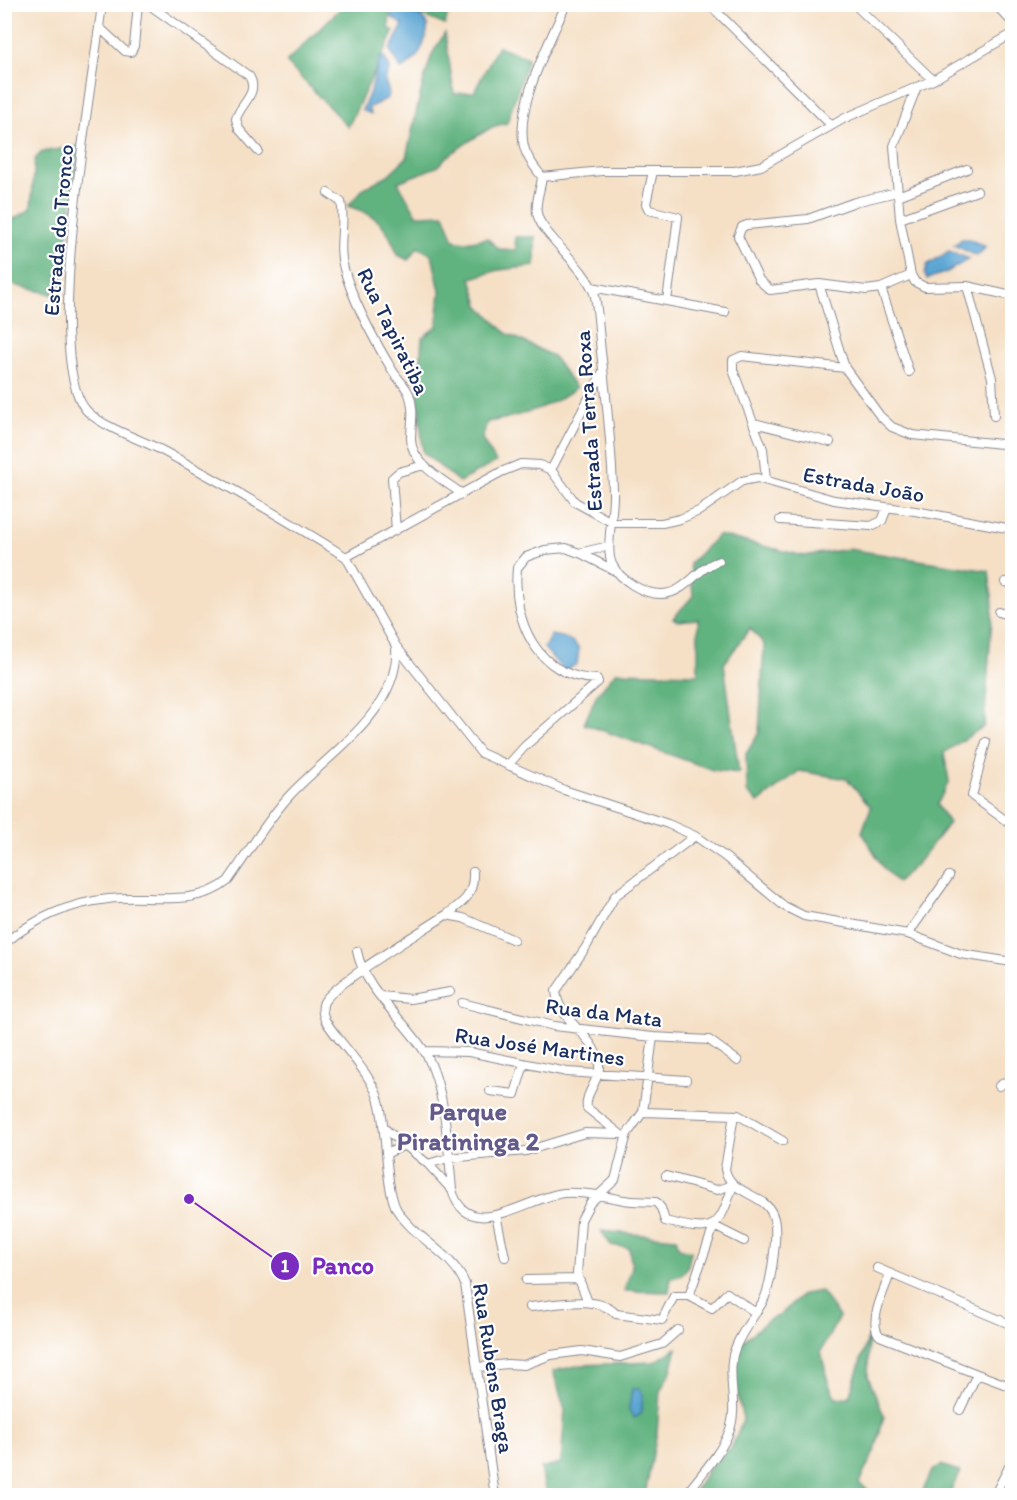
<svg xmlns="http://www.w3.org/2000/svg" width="1017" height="1500" viewBox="0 0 1017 1500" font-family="Itim,sans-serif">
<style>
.forest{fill:#61b27f;stroke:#3e706e;stroke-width:1.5}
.water{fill:#5ba6d3;stroke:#3b6a98;stroke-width:1.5}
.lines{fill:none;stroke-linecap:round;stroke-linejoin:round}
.street-casing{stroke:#888892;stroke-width:10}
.street{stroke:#fff;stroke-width:8}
.labels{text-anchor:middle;stroke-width:4.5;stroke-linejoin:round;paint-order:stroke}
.street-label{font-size:22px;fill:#1b2f5e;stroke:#fff}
.quarter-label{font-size:26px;font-weight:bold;fill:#645a8a;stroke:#fff}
.leader{fill:none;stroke:#7b2cbf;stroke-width:2}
.callout-dot{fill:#7b2cbf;stroke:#fff;stroke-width:2}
.mark-label{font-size:18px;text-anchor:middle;font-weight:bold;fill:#fff}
.callout-label{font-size:24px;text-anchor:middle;font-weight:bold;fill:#7b2cbf;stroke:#fff;stroke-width:4.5;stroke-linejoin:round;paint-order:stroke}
</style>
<rect width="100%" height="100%" fill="#fff"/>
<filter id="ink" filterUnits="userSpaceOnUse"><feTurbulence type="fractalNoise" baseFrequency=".0167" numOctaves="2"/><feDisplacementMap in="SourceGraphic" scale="12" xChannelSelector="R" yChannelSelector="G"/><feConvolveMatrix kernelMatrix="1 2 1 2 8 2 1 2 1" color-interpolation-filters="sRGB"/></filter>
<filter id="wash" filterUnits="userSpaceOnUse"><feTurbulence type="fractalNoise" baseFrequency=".008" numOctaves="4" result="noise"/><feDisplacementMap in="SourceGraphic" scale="24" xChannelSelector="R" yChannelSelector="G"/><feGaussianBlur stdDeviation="1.35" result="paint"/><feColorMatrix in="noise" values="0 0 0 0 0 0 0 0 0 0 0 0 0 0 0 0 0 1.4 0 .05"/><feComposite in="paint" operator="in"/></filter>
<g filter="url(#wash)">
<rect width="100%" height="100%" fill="#f5e0c6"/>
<path class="forest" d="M344 5H425L448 13 445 25 399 6 390 9 389 28 394 31 348 127 286 62Z
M445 33 454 94 474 92 498 46 528 58 507 123 492 127 471 140 445 158 439 166 398 182 417 215 444 214 454 240 466 242 487 238 499 249 516 250 515 237H535V266L499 270 471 278 479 305 506 333 553 356 576 388C551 407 518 417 487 422L482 439 496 462 459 482 423 452 418 396 422 338 437 326 440 291 432 255 418 247 408 260 398 255C386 224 379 216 348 206L364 188 388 175 406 158 422 87 432 54Z
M79 146 60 296 5 283V217L14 219 31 209 35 159 42 152Z
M718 535 804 556 848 549 989 571 993 605 984 726 944 753 949 781 937 805 949 823 917 864 897 882 884 869 862 832 871 807 847 779 799 771 758 803 747 792 746 754 759 733 764 644 750 628 724 664 739 773 713 770 584 724 597 694 616 672 698 674V619L678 621 673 618 693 596 690 563Z
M601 1231 676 1238 679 1248 691 1251C688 1267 688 1275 671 1278L669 1292 624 1291 632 1268 629 1248 611 1245Z
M821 1291 839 1317 821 1351 828 1382 836 1398 849 1397 869 1335 868 1376 884 1416 876 1448 859 1483 875 1495 691 1496 712 1464 732 1447 743 1419 733 1377 740 1344 768 1320 779 1316 803 1294Z
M677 1348 671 1371 660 1391 657 1433 645 1495H546L541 1468 561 1463 565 1410 553 1371 581 1365 654 1362Z
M941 1465 961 1472 948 1495H921L932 1471Z"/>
<path class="water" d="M402 10 420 16 428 25C426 43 418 62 401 69L390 50 403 25 391 17 393 11Z
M384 57 390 68 385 80 389 93 388 98 368 108 371 114 362 110 370 92 380 58Z
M962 239H969L986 247 977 256 954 245Z
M949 251 969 259 947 272 927 279 925 274 927 265Z
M551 635C564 637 572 639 579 649L577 664 564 671 544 648Z
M632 1389H639L643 1394 641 1414 634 1418 629 1409Z"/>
</g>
<g filter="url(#ink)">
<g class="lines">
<g class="street-casing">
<path id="street" d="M102 4C94 78 39 364 88 412 106 429 143 440 165 452 226 485 287 520 346 557
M148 4 249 76C260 93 240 104 236 119L239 129 258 151
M709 4 831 125
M854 4 933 80
M995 4 1012 22
M100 28 125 51 131 52 134 46 138 4
M916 89 894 146 900 219 911 275 915 282 925 287 967 286 1012 296
M653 171 646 204 649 210 678 217 667 301
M542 177C541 188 535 202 537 213 540 234 586 266 595 296 599 317 599 339 602 360 607 404 612 448 613 492 614 510 605 550 612 564 620 580 643 594 661 594 686 594 697 567 719 561
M542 177 602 171H735L761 166 845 118 933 80 1012 34
M542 177C534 166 524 155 523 140 518 100 550 42 566 4
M897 192 855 202 808 219 747 225 742 227 738 236 759 280 770 290 819 284 866 290 881 288 911 275
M328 193 341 202C346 223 337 245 344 269 354 304 373 338 391 368 396 378 405 384 409 394 415 410 411 423 411 439 411 464 445 481 462 494
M898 196 967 169
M900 219 977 191
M819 284 845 368 880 416 892 427 912 435 1012 445
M967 286 992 378 994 416
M592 287 725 312
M881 288 909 372
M754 423 830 442
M551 470 602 373
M766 480 763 449 733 370V360L742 356 845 368
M780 520 871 526 882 521 887 508
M396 530 392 478 399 472 424 465
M580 553 615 571
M346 557 396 646 481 753 564 790 668 824 695 836 724 856 784 906 804 916 908 934 961 954 1012 962
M346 557 501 472 521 464 540 465 551 470 575 502 613 523H662L680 519 699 511 742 481 757 478 834 500 915 511 1012 529
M1005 582 1012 583
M999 612 1012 616
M986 742 972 796 1012 825
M508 765 525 746 598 682 597 679C538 678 512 622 517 568L526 557 545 550 566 548 579 553 609 546
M473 872C474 895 464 902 446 915L463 918 514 940
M446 915C425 929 333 984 324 1002 321 1008 323 1015 325 1020 340 1044 372 1074 379 1101 387 1128 385 1190 397 1210 415 1239 452 1252 465 1284L495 1496
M908 934 949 876
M4 944C33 919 70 903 108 899 147 894 196 908 228 881 248 853 266 821 290 795 328 754 401 710 396 646
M357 951C365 992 406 1020 426 1054 446 1090 448 1149 452 1190 468 1246 529 1196 564 1193 585 1192 604 1196 624 1200 635 1202 646 1201 656 1202L661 1208 665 1221C714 1233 718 1232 733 1185
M381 996 410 999 450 992
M462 1003 554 1026 653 1037 709 1040 738 1061
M424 1051 469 1052 567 1072 686 1080
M999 1086 1012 1078
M490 1091 515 1094 524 1064
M643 1112 738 1115 783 1141
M385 1129 428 1164 452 1190
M620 1134 587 1108C584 1091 604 1078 598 1059 591 1033 558 1020 556 991L586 947 615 896 695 836
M388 1153 405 1145
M428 1164 448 1158 526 1151 585 1133 620 1134
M666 1176 717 1190 733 1185
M496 1215 505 1257
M877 1268 1012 1325
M890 1274C885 1289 867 1323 880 1336L977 1374
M526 1280 578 1279
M689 1296 714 1226 744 1241
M588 1302 577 1274 581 1220 590 1203 615 1180 627 1134 643 1112 653 1037
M530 1307C556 1305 597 1294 616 1314L662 1320 674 1296H689L712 1308 727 1293 756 1313
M478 1367 507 1364 524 1365 551 1355 582 1351 620 1357 662 1344 678 1330
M960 1410 977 1374 1012 1387
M685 1496C700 1475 720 1455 729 1432 739 1407 727 1380 733 1355 738 1336 752 1320 762 1303 771 1289 778 1235 774 1219 768 1192 730 1196 725 1169L734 1115
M994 1496 1012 1461"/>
</g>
<use href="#street" class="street"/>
</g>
</g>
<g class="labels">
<g class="street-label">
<text transform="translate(58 230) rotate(-85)" y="8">Estrada do Tronco</text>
<text transform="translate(394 331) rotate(64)" y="8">Rua Tapiratiba</text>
<text transform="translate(588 421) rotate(-94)" y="8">Estrada Terra Roxa</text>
<text transform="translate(864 484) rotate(10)" y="8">Estrada João</text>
<text transform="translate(604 1012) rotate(7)" y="8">Rua da Mata</text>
<text transform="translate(540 1046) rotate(8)" y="8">Rua José Martines</text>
<text transform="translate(494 1368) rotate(81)" y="8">Rua Rubens Braga</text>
</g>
<g class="quarter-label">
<text x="468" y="1120">Parque<tspan x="468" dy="30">Piratininga 2</tspan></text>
</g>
</g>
<path class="leader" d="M189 1199L285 1266"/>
<g class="callout-dot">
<circle cx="189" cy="1199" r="6"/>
<circle cx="285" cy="1266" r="15"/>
</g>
<g class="mark-label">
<text x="285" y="1272">1</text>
</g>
<g class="callout-label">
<text x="343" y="1274">Panco</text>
</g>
<rect width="1017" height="1500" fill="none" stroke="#fff" stroke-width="24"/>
</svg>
